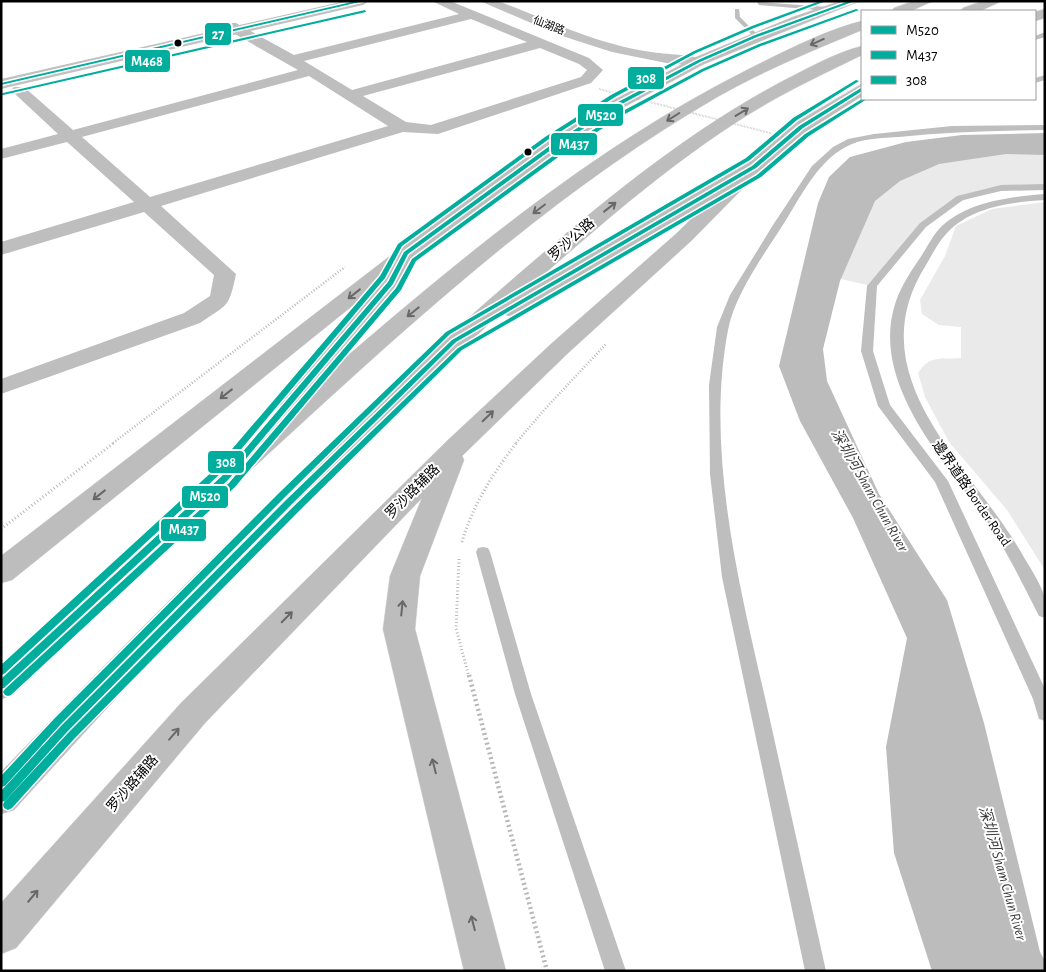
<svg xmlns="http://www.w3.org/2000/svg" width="1046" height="972" viewBox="0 0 1046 972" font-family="'Alegreya Sans','Noto Sans SC',sans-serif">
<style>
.green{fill:#eaeaea}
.water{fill:#bcbcbc}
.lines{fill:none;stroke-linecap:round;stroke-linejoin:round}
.primary-casing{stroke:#dbdbdb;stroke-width:1}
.highway-casing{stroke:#dbdbdb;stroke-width:1}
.path-far2{stroke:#b8b8b8;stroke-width:2.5;stroke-dasharray:1 2;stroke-linecap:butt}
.path-far1{stroke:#b8b8b8;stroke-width:3;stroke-dasharray:1 2.5;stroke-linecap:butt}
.path{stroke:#b8b8b8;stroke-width:4.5;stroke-dasharray:2 3;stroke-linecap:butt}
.lane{fill:#bebebe;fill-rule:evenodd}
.street{fill:#bebebe;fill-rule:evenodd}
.secondary{fill:#c1c1c1;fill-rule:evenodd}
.primary{fill:#bdbdbd;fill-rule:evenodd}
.highway{fill:#bdbdbd;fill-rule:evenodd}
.path-bridge{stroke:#b8b8b8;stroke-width:2;stroke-dasharray:0.5 1;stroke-linecap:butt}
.bus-1-casing{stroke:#fff;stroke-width:3}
.bus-2-casing{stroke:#fff;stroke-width:3}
.bus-3-casing{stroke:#fff;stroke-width:3}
.bus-4-casing{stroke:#fff;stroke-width:3}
.bus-5-casing{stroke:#fff;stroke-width:3}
.bus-1{fill:#01ad9c;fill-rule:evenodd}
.bus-2{fill:#01ad9c;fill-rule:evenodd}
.bus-3{fill:#01ad9c;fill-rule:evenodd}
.bus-4{fill:#01ad9c;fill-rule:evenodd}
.bus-5{fill:#01ad9c;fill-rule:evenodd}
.oneway{stroke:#686868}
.bus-dot{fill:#000;stroke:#fff;stroke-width:2}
.labels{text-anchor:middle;stroke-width:4;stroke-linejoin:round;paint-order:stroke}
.far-street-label{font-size:11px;fill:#000;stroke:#fff}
.street-label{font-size:14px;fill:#000;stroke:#fff}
.water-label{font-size:15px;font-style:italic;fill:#404040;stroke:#fff}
.line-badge{stroke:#fff;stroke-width:2}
.badge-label{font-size:14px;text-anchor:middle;font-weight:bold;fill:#fff}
</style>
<rect width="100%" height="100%" fill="#fff"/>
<path class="green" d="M1045 145V188L993 190 951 205 917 232 872 286 823 275 889 158Z
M1045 202V570L1007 510 949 442 925 397 918 373C930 354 941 360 961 358V327L939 325 922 314 920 300 945 256 956 226 992 209Z"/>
<path class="water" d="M1045 133V155L1006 154 939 164 900 181 875 201 840 281 823 349 827 381 879 494 947 600 984 723 1040 952 1045 961V971H932L894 853 886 747 907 638 853 518 800 421 779 366 818 203 829 177 850 157 906 142 962 135Z"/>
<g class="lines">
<g class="primary-casing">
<path id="primary" d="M841 1H860L704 64 624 107 559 150 413 257 12 580 1 583V556L399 249 547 142 612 101 694 58 793 17Z
M1045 9V18L1035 21V12Z
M862 84V96L807 131 760 171 691 241 567 354 462 456 464 460 420 576 415 629 506 971H464L383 629 390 576 422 498 205 723 16 948 1 954V903L181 703 448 440 551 344 677 233 748 163 795 123Z"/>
</g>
<g class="highway-casing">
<path id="highway" d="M914 1H933L911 11H892L894 8Z
M983 1H1002L980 11H961L963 8Z
M862 21V30C814 50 765 70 719 96 570 182 441 296 315 411 213 504 113 599 13 695L1 699V664L288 408 281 406 278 401 281 396 382 281 399 249 406 247 413 249 416 253 399 288 323 377C455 263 590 149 747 70 781 53 825 30 862 21Z
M862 46V55C819 76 776 96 735 123 660 172 593 231 525 291L748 163H760L763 167 760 171 517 314 509 316 501 313C330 469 169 638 14 810L1 814V772C172 595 348 420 535 260 612 194 690 131 779 83 805 70 834 53 862 46Z"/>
</g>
<path class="path-far2" d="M113 443 345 267
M516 443 544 410 606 344"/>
<path class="path-far1" d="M1 529 115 442
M462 542C473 504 493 474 517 442
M459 559 456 628 469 677"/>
<path class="path" d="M469 675 547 971"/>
<path class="lane" d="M757 2 828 7 831 9 828 11 759 5Z
M735 9H739L740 17 758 35V37H754L735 18Z
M1045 32V37L1035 40V36Z
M1045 75V80L1035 83V78Z
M1045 125V130C996 131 948 132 899 137 884 138 866 138 852 144 820 157 803 193 786 220 766 252 735 293 728 330 705 451 739 584 766 702 786 792 806 881 826 971H805L722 577 710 474 709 385 717 327 730 295 773 225 812 166 833 147 848 139 874 134 952 126Z
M1045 184V190L1001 191 963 200 926 227 877 286 873 351 890 405 948 481 1045 689V721L1039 719 1033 699 935 482 878 406 861 351 867 286 920 223 957 196 1001 185Z
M1045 194V200C1011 202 971 207 947 233 938 242 932 255 926 265 856 376 969 463 1021 552 1028 565 1039 580 1044 595 1046 602 1045 611 1045 618L1039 616C1023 585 1008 553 988 523 946 462 868 382 896 301 902 285 911 271 920 258 926 249 932 237 939 229 965 202 1009 197 1045 194Z
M483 547 488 548 490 552 531 694 626 971H605L515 694 476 552 478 548Z"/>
<path class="street" d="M432 1H450L589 58 603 70 591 83 438 134 403 132 161 206 236 274C229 308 228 304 200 323L1 394V379L184 313 210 296 214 275 144 212 1 255V242L134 202 67 142 1 159V149L58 134 14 93 11 90 14 87H24L73 130 298 70 226 29 224 26 226 23H236L294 55 459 14ZM471 19 527 42 352 90 304 61ZM540 48 579 64 587 70 581 77 431 125 406 122 363 96ZM309 76 388 126 150 197 82 137Z"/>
<path class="secondary" d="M345 1H369L363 5 1 89V79Z
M480 1H498C548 20 598 45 651 52 661 54 702 55 706 61L699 65 671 64 612 52 559 35Z"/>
<use href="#primary" class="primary"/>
<use href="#highway" class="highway"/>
<path class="path-bridge" d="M599 89 805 142"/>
<g class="bus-1-casing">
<path id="bus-1" d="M849 1H855L757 37 700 62 620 105 555 147 408 254 393 284 228 480 4 688 1 689V679L222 476 388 282 404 252 551 145 616 103 698 60 755 35Z
M861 88H862V91L803 128 756 168 456 342 292 504 67 732 5 801 1 802V791L61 726 286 500 452 340 752 166 799 126Z"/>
</g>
<g class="bus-2-casing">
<path id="bus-2" d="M856 9 859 10 761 46 704 71 625 114 561 155 416 261 401 290 235 487 11 695 8 696 5 695 3 692 5 689 229 483 396 288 412 259 557 153 621 112 702 69 759 44Z
M862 99H867L809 136 761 177 462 350 299 511 74 739 12 808 8 810 4 808 3 805 4 802 68 733 293 507 458 348 757 175 805 134Z"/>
</g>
<g class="bus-3-casing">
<path id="bus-3" d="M820 1H826L754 28 696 53 615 97 549 139 402 246 385 278 221 473 4 674 1 675V665L215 469 380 276 398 244 545 137 611 95 694 51 752 26Z
M856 80 859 81 797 120 750 160 450 334 285 497 60 725 5 786 1 787V776L54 719 279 493 446 332 746 158 793 118Z"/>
</g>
<g class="bus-4-casing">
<path id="bus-4" d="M356 1H364L1 85V83Z"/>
</g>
<g class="bus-5-casing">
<path id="bus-5" d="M365 10 366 12 3 95H1L3 93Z"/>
</g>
<use href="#bus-1" class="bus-1"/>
<use href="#bus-2" class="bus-2"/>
<use href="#bus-3" class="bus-3"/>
<use href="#bus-4" class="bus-4"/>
<use href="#bus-5" class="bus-5"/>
</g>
<defs><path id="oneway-shaft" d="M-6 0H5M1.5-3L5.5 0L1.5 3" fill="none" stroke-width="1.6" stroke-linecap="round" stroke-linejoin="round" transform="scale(1.25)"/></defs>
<g class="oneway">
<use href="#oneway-shaft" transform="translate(817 42) rotate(156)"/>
<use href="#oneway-shaft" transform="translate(742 112) rotate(-31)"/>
<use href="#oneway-shaft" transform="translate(673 117) rotate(148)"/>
<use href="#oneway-shaft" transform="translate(610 207) rotate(-38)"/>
<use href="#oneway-shaft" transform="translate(539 209) rotate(143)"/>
<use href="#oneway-shaft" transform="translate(354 294) rotate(142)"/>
<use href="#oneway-shaft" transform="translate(413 312) rotate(141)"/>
<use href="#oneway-shaft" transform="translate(226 394) rotate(142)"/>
<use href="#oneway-shaft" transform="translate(488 416) rotate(-44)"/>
<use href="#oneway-shaft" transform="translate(99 495) rotate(142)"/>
<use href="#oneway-shaft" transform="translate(402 608) rotate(-84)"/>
<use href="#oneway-shaft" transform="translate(287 617) rotate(-45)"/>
<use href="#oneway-shaft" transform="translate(174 734) rotate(-49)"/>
<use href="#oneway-shaft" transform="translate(434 766) rotate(-104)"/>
<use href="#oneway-shaft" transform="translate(33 896) rotate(-50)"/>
<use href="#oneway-shaft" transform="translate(473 923) rotate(-104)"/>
</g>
<g class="bus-dot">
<circle cx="178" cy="43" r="4.5"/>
<circle cx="528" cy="152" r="4.5"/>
</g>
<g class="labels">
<g class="far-street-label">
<text transform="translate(549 25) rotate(21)" y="4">仙湖路</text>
</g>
<g class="street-label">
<text transform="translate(571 239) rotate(-41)" y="5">罗沙公路</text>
<text transform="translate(412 491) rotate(-45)" y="5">罗沙路辅路</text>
<text transform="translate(972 493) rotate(55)" y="5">邊界道路 Border Road</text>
<text transform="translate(132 783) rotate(-49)" y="5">罗沙路辅路</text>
</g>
<g class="water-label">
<text transform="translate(870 490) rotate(60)" y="5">深圳河 Sham Chun River</text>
<text transform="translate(1003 873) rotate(74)" y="5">深圳河 Sham Chun River</text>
</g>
</g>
<g class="line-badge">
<rect x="204" y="22" width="28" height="24" rx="5" fill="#01ad9c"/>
<rect x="124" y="49" width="47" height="24" rx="5" fill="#01ad9c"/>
<rect x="627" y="66" width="38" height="24" rx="5" fill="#01ad9c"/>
<rect x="577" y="103" width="47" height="24" rx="5" fill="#01ad9c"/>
<rect x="550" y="132" width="48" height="24" rx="5" fill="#01ad9c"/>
<rect x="207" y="450" width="38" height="24" rx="5" fill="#01ad9c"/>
<rect x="181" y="485" width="48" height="24" rx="5" fill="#01ad9c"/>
<rect x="160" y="518" width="47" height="24" rx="5" fill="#01ad9c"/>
</g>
<g class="badge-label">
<text x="218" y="39">27</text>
<text x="147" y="66">M468</text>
<text x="646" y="83">308</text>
<text x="601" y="120">M520</text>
<text x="574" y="149">M437</text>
<text x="226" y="467">308</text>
<text x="205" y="501">M520</text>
<text x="184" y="534">M437</text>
</g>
<rect width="1046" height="972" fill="none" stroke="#000000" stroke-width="5"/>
<rect x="861" y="10" width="175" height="90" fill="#ffffff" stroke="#999999"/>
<rect x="871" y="26" width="25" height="8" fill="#01ad9c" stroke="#999999"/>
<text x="906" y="35" font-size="15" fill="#000000">M520</text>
<rect x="871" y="51" width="25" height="8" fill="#01ad9c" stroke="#999999"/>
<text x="906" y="60" font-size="15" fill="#000000">M437</text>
<rect x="871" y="76" width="25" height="8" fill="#01ad9c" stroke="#999999"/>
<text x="906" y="85" font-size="15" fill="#000000">308</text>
</svg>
